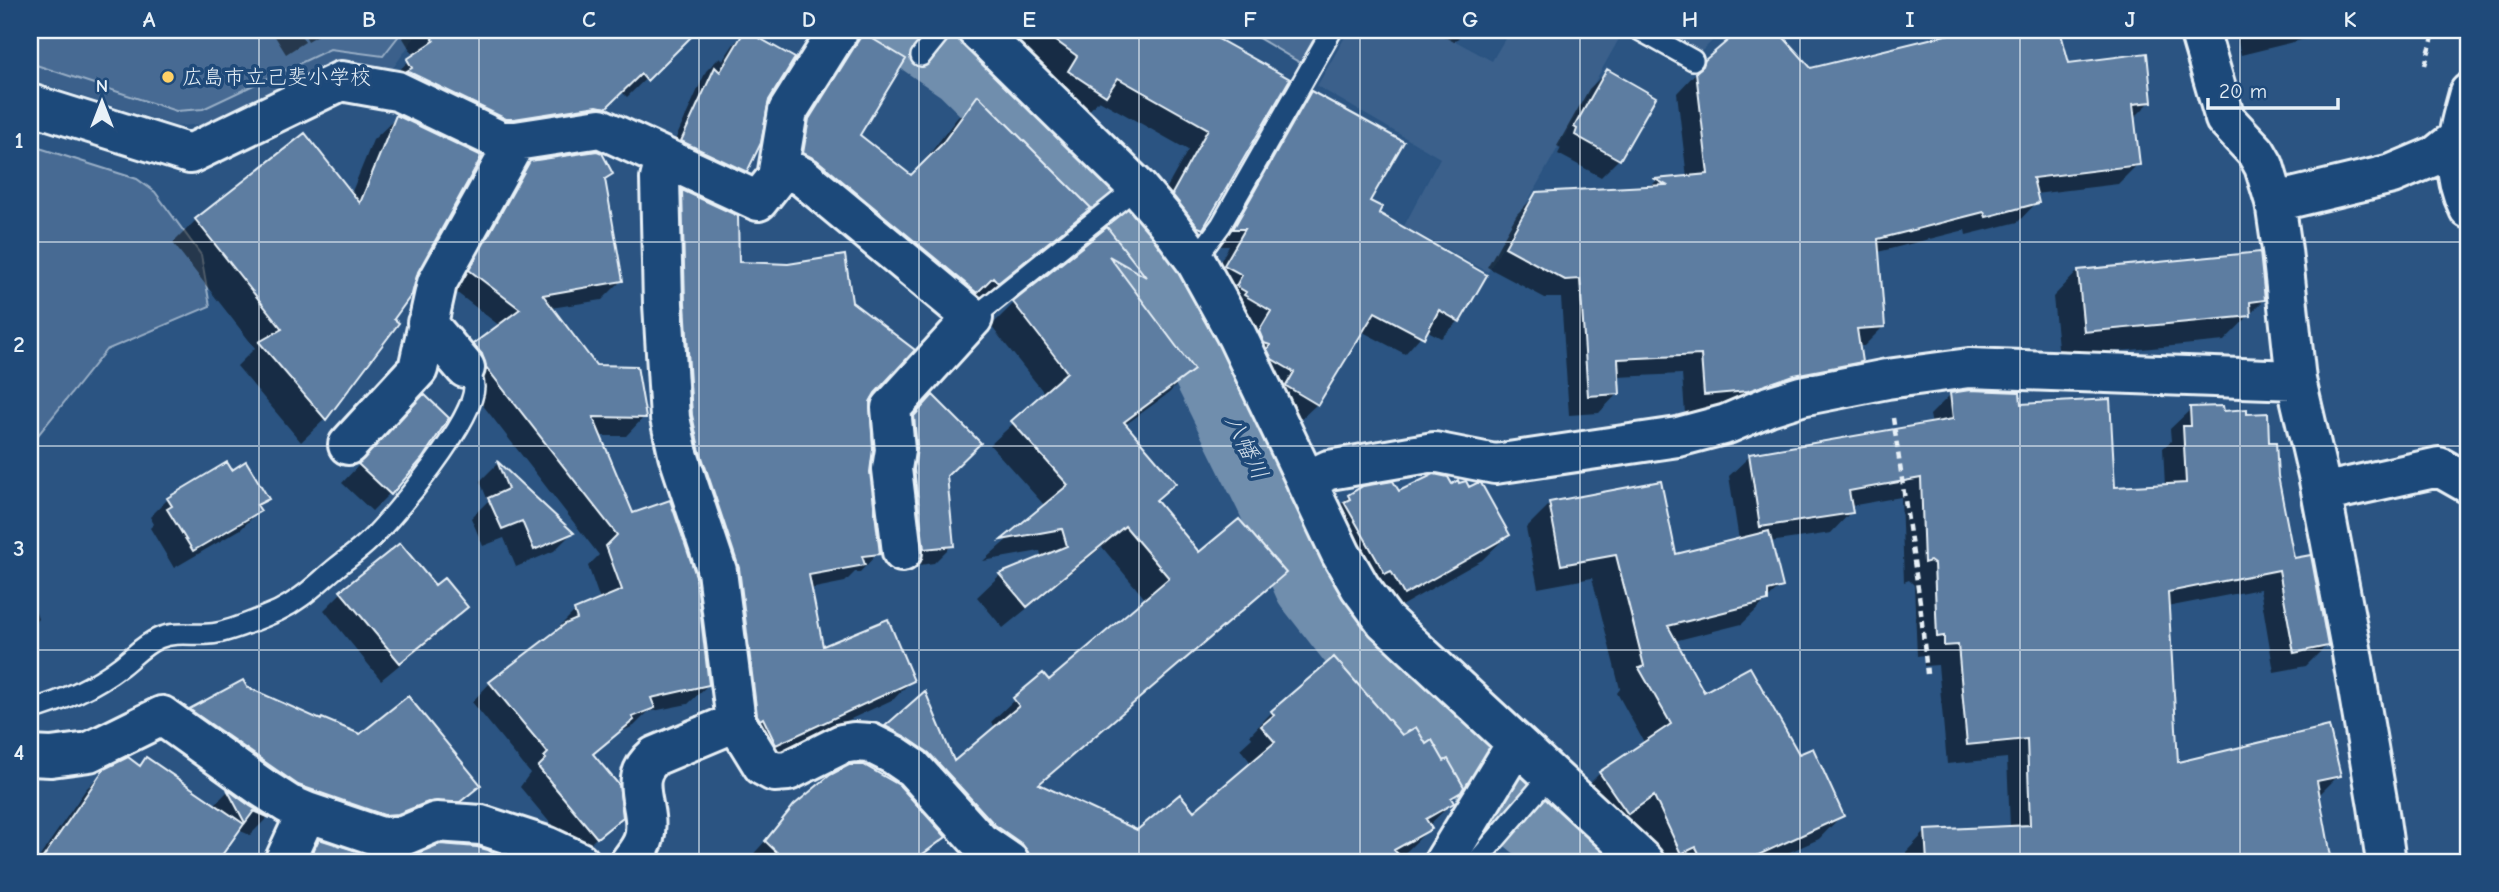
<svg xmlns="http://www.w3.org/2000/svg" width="2499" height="892" viewBox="0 0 2499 892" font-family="'Comic Neue','Klee One',sans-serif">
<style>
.built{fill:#3a608b}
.green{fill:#476b93;stroke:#98aec6;stroke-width:2}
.shadow{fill:#0007;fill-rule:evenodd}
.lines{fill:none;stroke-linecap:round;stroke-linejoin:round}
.river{stroke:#708ead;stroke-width:77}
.building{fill:#5d7da1;stroke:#e8f1f8;stroke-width:2}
.service-casing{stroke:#e8f1f8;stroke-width:24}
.minor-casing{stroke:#e8f1f8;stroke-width:44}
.path{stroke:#e8f1f8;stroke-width:4.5;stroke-dasharray:7 5;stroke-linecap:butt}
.service{stroke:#1f4a7a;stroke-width:19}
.minor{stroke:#1f4a7a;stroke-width:38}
.grid{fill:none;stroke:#e8f1f8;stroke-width:2;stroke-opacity:0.55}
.poi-dot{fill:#ffd166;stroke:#1f4a7a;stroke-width:2.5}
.labels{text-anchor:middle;stroke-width:7;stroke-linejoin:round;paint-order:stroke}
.poi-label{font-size:21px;fill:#e8f1f8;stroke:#1f4a7a;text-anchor:start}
.water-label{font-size:23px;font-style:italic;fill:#d0dde9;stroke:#1f4a7a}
.neatline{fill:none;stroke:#e8f1f8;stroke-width:2.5}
.grid-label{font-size:23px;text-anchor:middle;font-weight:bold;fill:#e8f1f8}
</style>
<rect width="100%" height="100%" fill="#2b5482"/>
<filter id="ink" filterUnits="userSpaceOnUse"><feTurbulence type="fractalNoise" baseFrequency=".0143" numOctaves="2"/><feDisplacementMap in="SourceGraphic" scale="14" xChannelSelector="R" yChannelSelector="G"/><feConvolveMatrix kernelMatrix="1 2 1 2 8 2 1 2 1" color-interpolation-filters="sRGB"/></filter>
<g filter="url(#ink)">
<path class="built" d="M30 30H420L388 75 334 64 208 124 177 126 30 80Z
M1349 30H1435L1492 61 1510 30H1624L1488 272 1404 226 1440 158 1317 86Z
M1651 30H1723L1697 56Z"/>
<path class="green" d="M30 30H399L401 33 383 56 330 49 203 109 176 111 30 63Z
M1245 30H1324L1304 65Z
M30 145 137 179 155 192 201 255 210 306 106 350 38 435 30 437Z"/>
<path class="shadow" d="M271 30H298L305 42 286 54Z
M302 30H327L308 41Z
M398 30H692L694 31 627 97 621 91 586 125 487 137 390 79 414 56Z
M1002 30H1199L1288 80 1202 228 1180 249 1151 216 1188 150 1099 100 1084 116 1048 92 1057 78 999 35Z
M1432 30H1466L1454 42Z
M1589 30H1612L1604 38Z
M1743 30H1774L1810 70 1974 30H2059L2068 64 2151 101 2133 119 2138 164 2118 184 2035 194 2037 202 2018 222 1966 235 1965 230 1878 252 1884 326 1864 346H1858L1860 361 1841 381 1727 410 1685 414 1682 374 1617 377 1618 393 1599 413 1569 415 1561 298H1545L1487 267 1517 214 1537 194 1649 188 1656 181 1687 178 1677 93 1706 62Z
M1929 30H1951L1948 33Z
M2191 30H2342L2241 55 2235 30 2199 38Z
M746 31 793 59 768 99 746 171 732 185 668 156 706 71 720 57 723 60 733 45Z
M863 35 858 135 912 177 957 118 978 97 1089 208 1068 228 976 302 796 181 788 142 842 56Z
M1607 71 1619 159 1601 177 1558 154 1561 148 1557 146 1589 89Z
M1312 93 1368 201 1459 321 1441 338 1426 330 1405 354 1361 331 1317 404 1299 421 1208 283 1229 246H1217L1294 111Z
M397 117 391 319 397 324 325 419 301 442 237 366 255 348 173 243 196 220 351 194 373 140Z
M531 163 611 174 604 181 621 281 602 300 551 308 595 367 644 417 626 436H599L708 685 688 704 648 712 634 726 618 733 592 756 621 816 577 855 520 787 530 773 472 702 490 683 556 632V630L575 611 600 600 588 566 599 555 468 386 456 364 474 345 500 326 452 289 511 182Z
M683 192 737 263 851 302 873 392 868 401 869 472 878 553 860 572H855L845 582 810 589 821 648 912 680 894 699 758 762 682 467 665 210Z
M1106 229 1143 276 1131 289 1191 370 1169 393 1125 425 1173 483 1155 502 1199 555 1284 573 1261 595 1039 785 1138 833 1193 813 1252 764 1240 749 1252 738 1250 735 1272 712 1334 659 1402 737 1459 791 1451 800 1452 803 1428 826 1429 829 1407 851 1399 856 1404 862H993L864 749 925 694 953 764 996 728 991 722 1014 700 1043 675 1049 682 1146 600 1102 547 1003 628 977 597 1000 575 1042 558 1040 551 983 561 1045 506 990 445 1045 394 991 326 1014 303ZM900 730 915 741V745L898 733Z
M2078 271 2264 300 2224 341 2059 357 2053 297Z
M1951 394 2020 406 2114 488 2165 486 2163 448 2171 441 2170 429 2191 409 2246 416 2268 444 2293 560 2326 646 2306 666 2274 672 2260 589 2167 607 2176 764 2339 775 2318 796 2331 862H1906V852L1926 831 2010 827 2007 758 1947 764 1938 665 1924 666V655L1917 656 1914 585 1909 580 1904 582 1901 497 1850 506 1851 512 1831 533 1770 542 1781 586 1742 624 1674 641 1704 694 1799 756 1842 815 1819 839 1768 862H1650L1630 819 1604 837 1576 797 1600 773 1645 744 1617 693 1620 689 1592 578 1538 588 1526 528 1550 504 1674 556 1739 540 1729 476 1750 456 1932 425 1930 415Z
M933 397 945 476 952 545 934 563 906 567 896 435Z
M406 415 390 493 372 511 342 483Z
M497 464 572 533 554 551 516 567 504 538 483 546 471 518 488 501 480 481Z
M231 472 266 498 257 508 259 511 241 529 174 568 150 528 154 524 150 517 168 499Z
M1399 494 1508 535 1482 560 1378 619 1323 522 1349 496Z
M435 588 466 607 448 625 381 680 324 610 342 592Z
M30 594 38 619 30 627Z
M242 682 246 688 320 722 479 785 458 806 376 835 170 730 190 710Z
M147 759 214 805 227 792 267 818 250 835 238 830 214 862H36L86 789 105 770 139 767Z
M796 807 943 837 915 862H752L749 859Z
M319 841 381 861 488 852 503 862H299Z
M1541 845 1558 862H1524Z"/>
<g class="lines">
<path class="river" d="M913 30 965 66 1108 207 1149 257 1181 309 1274 497 1312 583 1372 660 1530 817 1586 862"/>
</g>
<path class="building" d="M427 30H698L647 81 641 74 606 108 597 106 514 119H506L407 71 412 68 407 59 434 41Z
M745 30 795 58 769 100 761 143 747 172 681 141 715 67 720 72Z
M1041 30H1202L1290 79 1203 229 1198 227 1172 194 1208 129 1118 78 1106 96 1068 71 1077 56Z
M1740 30H1777L1811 68 1966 30H2060L2069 63 2147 53 2152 102 2133 104 2140 165 2033 178 2039 203 1986 217 1984 212 1878 239 1885 327 1857 329 1862 362 1794 375 1748 391 1704 395 1701 355 1618 359 1620 394 1588 396 1580 279 1565 280 1505 247 1536 192 1666 185 1655 179 1708 174 1696 72 1703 66 1705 60Z
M863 33 906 59 860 135 911 175 941 145 978 95 1091 208 998 283 993 277 977 293 817 160 803 153 809 119Z
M1607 69 1656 97 1620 160 1575 135 1577 129 1574 127Z
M1311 91 1404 142 1370 201 1382 207 1379 213 1487 275 1460 322 1439 310 1424 338 1375 312 1318 405 1286 386 1294 372 1272 359 1267 349 1270 345 1264 343 1259 331 1271 311 1244 295 1246 292 1236 286 1242 275 1224 265 1245 229H1233Z
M396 115 482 156 418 272 412 294 394 319 399 323 326 420 259 342 282 329 195 219 305 133 360 203Z
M597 151 602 153 613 174 605 179 623 281 543 295 596 365 637 366 646 418 593 417 633 513 670 500 696 576 709 685 651 698 655 708 632 717 634 720 593 754 619 785 623 817 597 838 538 767 546 759 544 757 548 753 489 682 565 624 577 619 574 610 622 590 606 546 617 535 486 367 482 354 473 344 520 309 469 270 530 161Z
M682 190 738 216 739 262 788 264 845 255 852 302 915 350 875 393 870 402 873 449 870 472 880 554 862 556 865 565 809 575 823 646 888 619 914 681 776 745 763 718 760 720 757 715 739 568 699 448 692 415 685 303Z
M1107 227 1146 277 1109 256 1194 370 1124 422 1176 483 1156 500 1199 552 1239 519 1286 573 1039 784 1137 830 1180 794 1194 811 1275 742 1261 726 1274 715 1271 711 1334 657 1402 735 1416 727 1426 744 1432 740 1444 761 1448 759 1464 787 1461 792 1451 798 1454 803 1426 819 1432 829 1394 850 1406 862H1035L1030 859 1028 852 1022 844 995 825 929 753 906 737 885 726 925 691 954 761 1019 706 1013 698 1043 673 1049 680 1169 578 1125 526 1027 607 999 574 1067 546 1062 529 1001 540 1068 485 1011 421 1067 372 1013 302Z
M2260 252 2265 300 2250 302 2251 316 2084 332 2078 270Z
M1970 390 2020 392 2021 404 2110 399 2115 487 2186 483 2183 426H2191L2190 407 2223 406 2224 411 2247 409V414L2268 413 2269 442H2276L2278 476 2294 558 2311 555 2328 646 2294 653 2279 570 2168 592 2178 762 2329 726 2341 776 2317 781 2332 862H1927L1925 830 2030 825 2027 739 1967 745 1958 645 1944 646V636L1937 637 1934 564 1930 561 1924 563 1921 478 1849 491 1853 513 1760 527 1749 454 1953 419 1950 393Z
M424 394 449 418 422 459 391 495 358 464Z
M933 395 981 443 947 476 954 546 924 549 914 469 917 448 914 416Z
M246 461 269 499 257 505 261 511 193 551 167 509 172 506 167 498 227 462 232 470Z
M497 461 531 493 574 533 534 550 522 521 502 529 488 498 508 489Z
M1434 474 1448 477 1452 484 1458 480 1459 483 1466 481 1469 487 1477 483H1481L1510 535 1404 595 1391 571 1385 574 1344 502 1350 499 1348 495 1363 486 1393 481 1399 491Z
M1661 481 1676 554 1769 531 1783 587 1768 591V601L1668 626 1704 692 1750 667 1799 754 1813 748 1844 816 1743 862H1703L1696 847 1681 854 1654 796 1628 814 1599 772 1671 724 1639 668 1644 666 1616 555 1561 565 1549 502Z
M400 543 435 585 444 578 468 607 400 663 340 591Z
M243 680 247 687 321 720 322 718 360 734 408 696 481 785 460 802H428L398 814 384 815 298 785 189 709Z
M128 757 140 766 146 757 244 824 217 862H40L104 769Z
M849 765H864L899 785 946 837 912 862H787L765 841 794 805 830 775Z
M227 789 250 806 270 818 254 811 245 823Z
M319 839 382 859 411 856 440 844 477 847 488 850 506 862H308Z"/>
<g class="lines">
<g class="service-casing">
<path id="service" d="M1639 30 1693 60
M921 56 942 30
M1195 260 1221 225 1332 30
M973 318 1137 187
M30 710C61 702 95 686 121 666 133 657 144 644 159 638 178 630 198 637 217 633 237 629 259 619 278 611 303 599 316 584 337 567 348 558 360 550 370 540 396 514 474 421 474 387 474 380 469 374 465 368
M1476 862 1550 776"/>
</g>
<g class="minor-casing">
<path id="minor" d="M977 30 1137 187 1167 222 1195 260 1237 336 1341 554 1360 587 1385 621 1644 862
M2199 30 2225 119 2256 152 2264 166 2275 202 2282 250 2296 380 2318 475 2351 648 2378 806 2386 862
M2469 93C2457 136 2448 166 2469 209
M30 104 190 154 341 81 397 91 501 141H516L600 128 758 201 777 177 788 111 839 30
M665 159 660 179 663 304 670 418 678 454 717 571 736 722 763 766 774 772 788 771 842 744 854 742 870 743 894 755 913 768 980 842 1009 862
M781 166 803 177 973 318 891 408 895 450 892 469 902 552
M2275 202 2392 174 2437 155 2457 139
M427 323 465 368
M348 445 418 369 437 283 516 141
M1306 481 1329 470 1434 452 1495 464 1678 437 1727 424 1769 406 1801 396 1887 379 1969 368 2296 380
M2322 493 2439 467 2469 484
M30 756 51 757 89 752 162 716 263 788 288 804 307 812 381 837 403 836 436 822 481 825 546 846 580 862
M284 862 307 812
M630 862C635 855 642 847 644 838 652 807 625 781 655 756L736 722
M1444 862 1516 744"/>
</g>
<path class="path" d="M2425 65 2435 30
M1893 418 1920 602 1927 674"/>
<use href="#service" class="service"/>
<use href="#minor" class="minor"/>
</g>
</g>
<path class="grid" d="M259 30V862M479 30V862M699 30V862M919 30V862M1139 30V862M1360 30V862M1580 30V862M1800 30V862M2020 30V862M2240 30V862M30 242H2469M30 446H2469M30 650H2469"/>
<circle class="poi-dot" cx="168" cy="77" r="7"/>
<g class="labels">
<g class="poi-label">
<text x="182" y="84">広島市立己斐小学校</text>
</g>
<g class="water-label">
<text transform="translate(1247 447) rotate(64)" y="8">八幡川</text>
</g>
</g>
<rect width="2499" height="892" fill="none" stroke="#1f4a7a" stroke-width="77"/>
<g transform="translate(102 102)" stroke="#1f4a7a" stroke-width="5" paint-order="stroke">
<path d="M0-5L12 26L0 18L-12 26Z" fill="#e8f1f8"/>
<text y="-10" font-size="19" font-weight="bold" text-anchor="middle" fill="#e8f1f8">N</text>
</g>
<path d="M2208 98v10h130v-10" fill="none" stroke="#e8f1f8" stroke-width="3.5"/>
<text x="2219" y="98" font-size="21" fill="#e8f1f8" stroke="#1f4a7a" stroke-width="5" paint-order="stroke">20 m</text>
<rect x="38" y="38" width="2422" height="816" class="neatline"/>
<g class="grid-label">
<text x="149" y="27">A</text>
<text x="369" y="27">B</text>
<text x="589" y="27">C</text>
<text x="809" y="27">D</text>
<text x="1029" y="27">E</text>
<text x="1250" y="27">F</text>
<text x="1470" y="27">G</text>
<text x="1690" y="27">H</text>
<text x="1910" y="27">I</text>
<text x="2130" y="27">J</text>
<text x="2350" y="27">K</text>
<text x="19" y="148">1</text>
<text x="19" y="352">2</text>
<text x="19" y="556">3</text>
<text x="19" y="760">4</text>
</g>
</svg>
